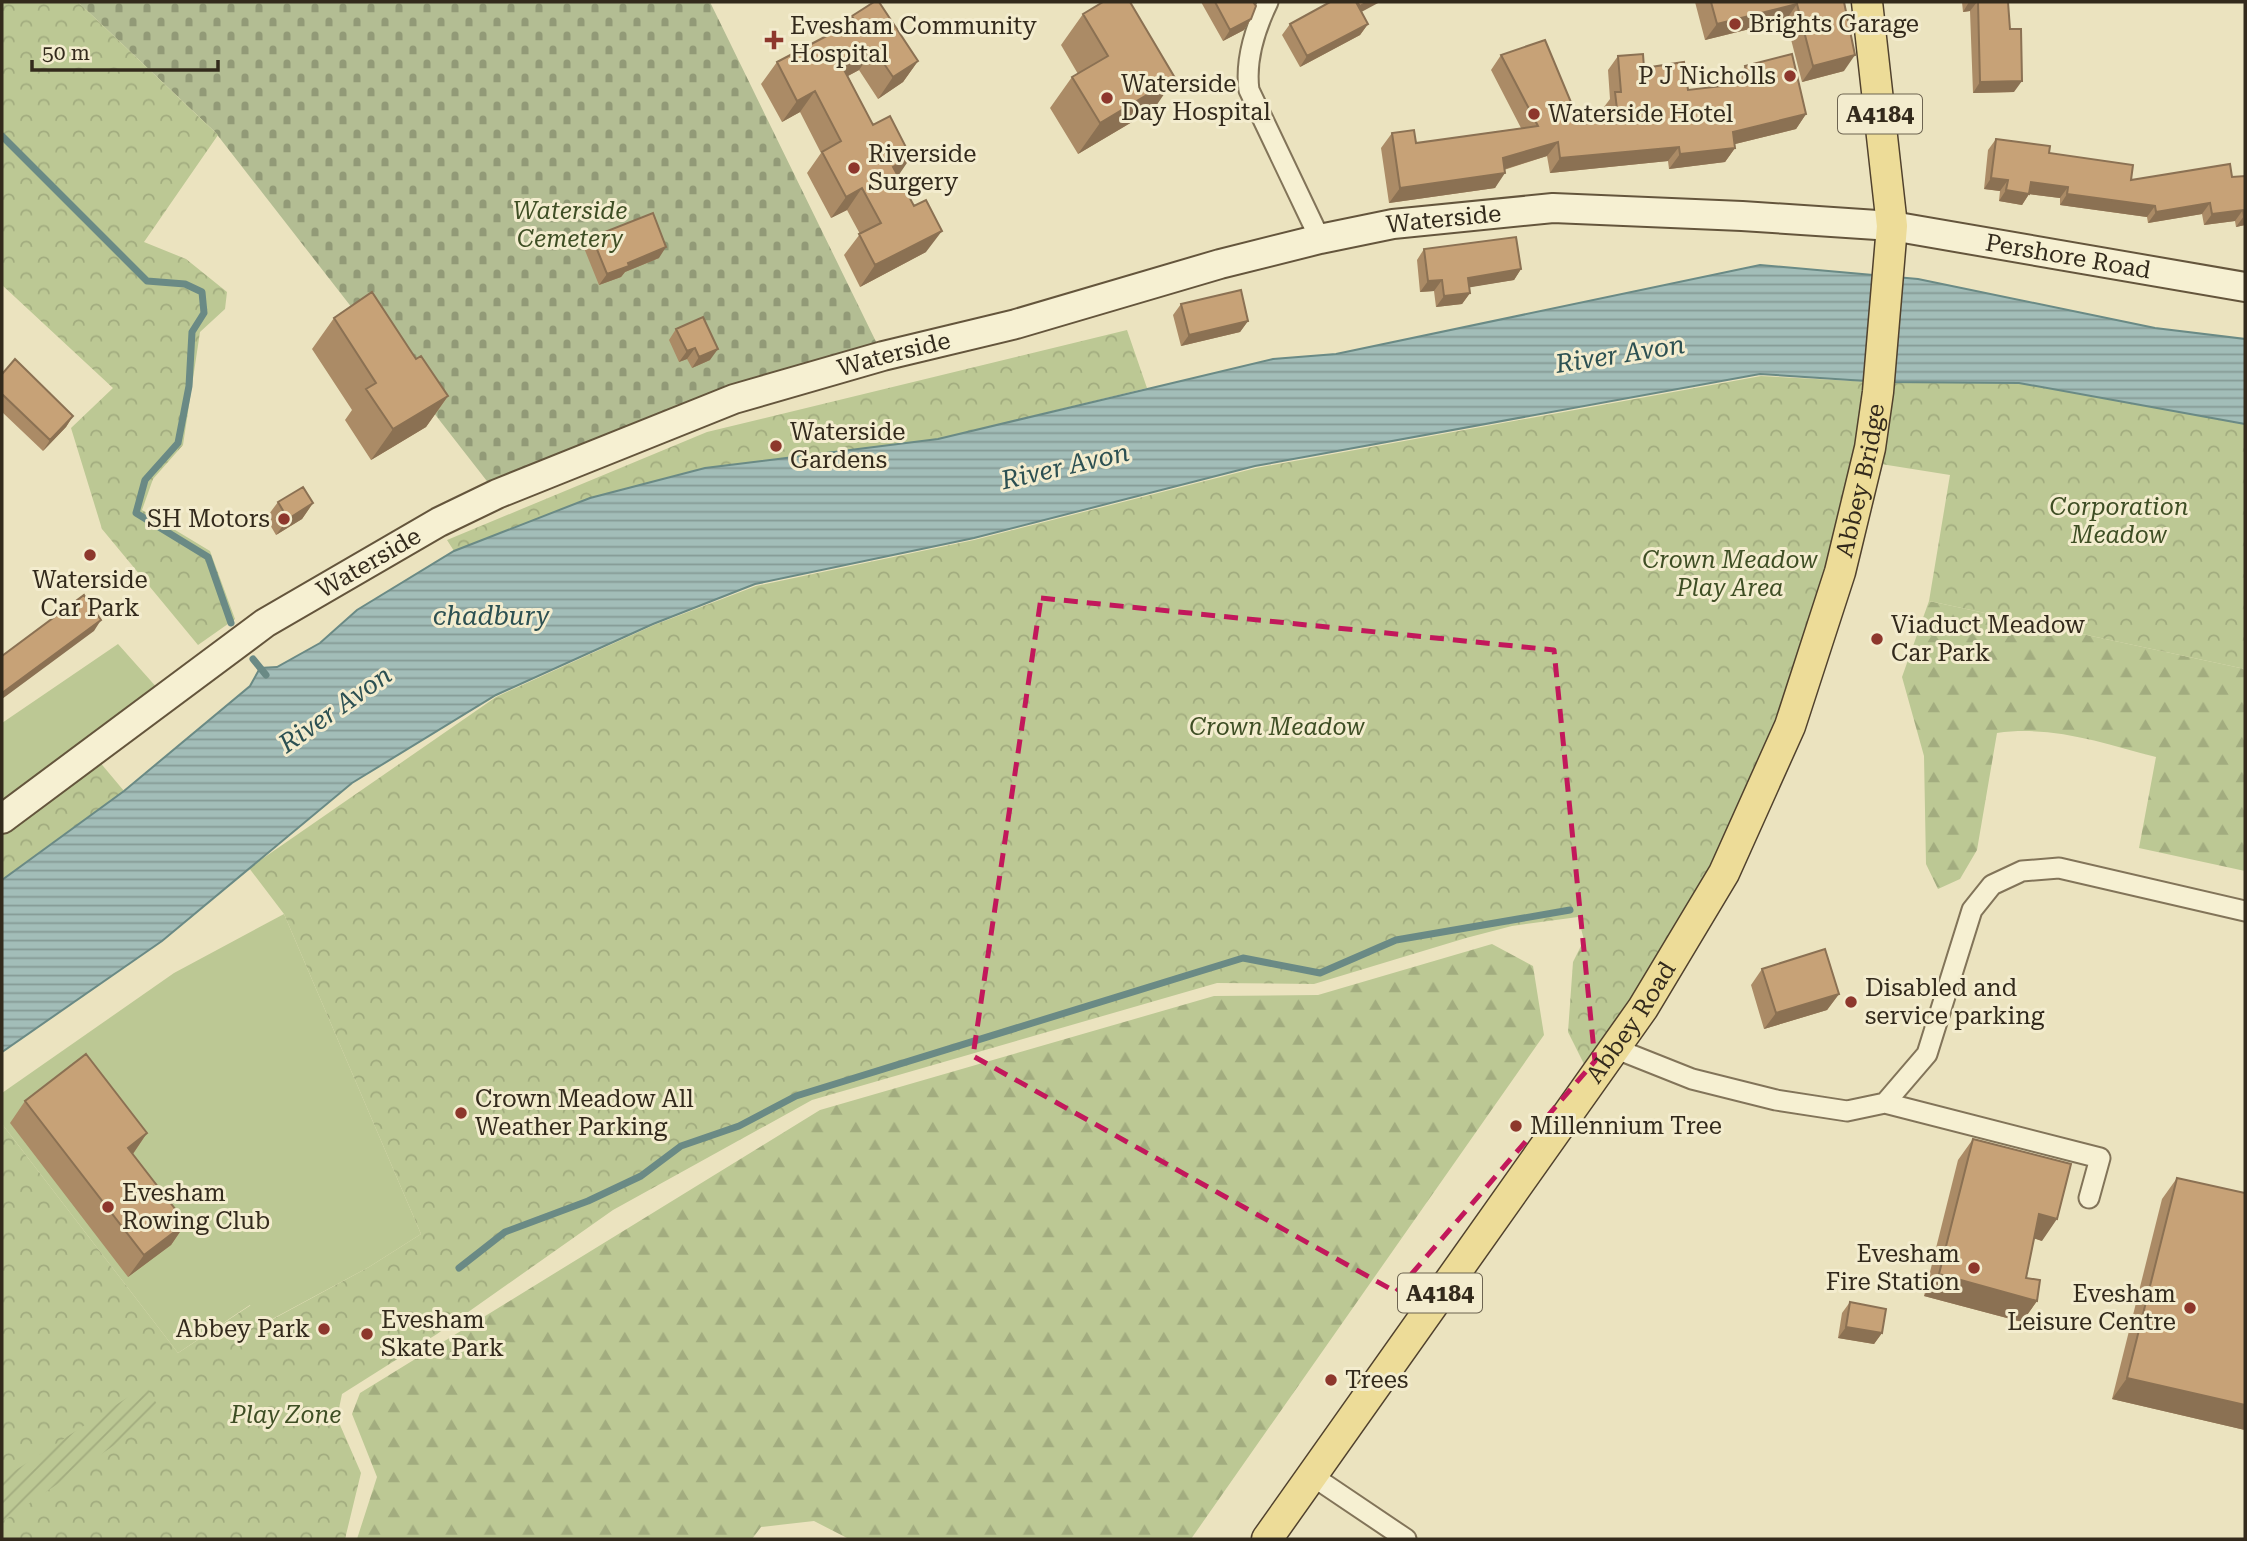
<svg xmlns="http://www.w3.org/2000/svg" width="2247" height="1541" viewBox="0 0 2247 1541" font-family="'Roboto Serif',serif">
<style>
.grass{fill:#bcc894}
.forest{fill:url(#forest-firs)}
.cemetery{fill:url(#cemetery-stones)}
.park{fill:url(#park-crowns)}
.garden{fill:url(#garden-furrows)}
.water{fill:url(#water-rules);stroke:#6a8a85;stroke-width:2}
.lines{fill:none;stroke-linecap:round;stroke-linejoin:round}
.stream{stroke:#6a8a85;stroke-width:7}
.minor-casing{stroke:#827459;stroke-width:23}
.secondary-casing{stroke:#64553c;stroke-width:32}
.primary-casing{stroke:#50412d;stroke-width:33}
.minor{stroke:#f6f0d2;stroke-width:19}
.secondary{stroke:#f6f0d2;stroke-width:28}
.primary{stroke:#eddc98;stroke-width:30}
.wall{fill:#ab8b66}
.shaded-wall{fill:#8b7153}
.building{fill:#c7a277;stroke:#8b7153;stroke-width:2}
.marked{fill:none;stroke:#c2185b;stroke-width:5;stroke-dasharray:14 9;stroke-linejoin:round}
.poi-dot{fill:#8d372c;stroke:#f3ecce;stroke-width:2.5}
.labels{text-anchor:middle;stroke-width:6;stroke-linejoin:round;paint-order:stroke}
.shield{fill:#f3ecce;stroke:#6d6451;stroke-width:2}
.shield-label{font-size:23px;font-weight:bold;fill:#332a1c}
.poi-label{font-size:24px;fill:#332a1c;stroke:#f3ecce;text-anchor:start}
.park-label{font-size:24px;font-style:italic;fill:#3e4e24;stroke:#f3ecce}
.street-label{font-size:24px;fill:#332a1c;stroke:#f3ecce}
.water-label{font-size:26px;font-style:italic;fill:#2c5052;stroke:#f3ecce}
</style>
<defs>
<pattern id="forest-firs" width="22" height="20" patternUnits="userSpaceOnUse" patternTransform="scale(1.75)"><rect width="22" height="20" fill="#bcc894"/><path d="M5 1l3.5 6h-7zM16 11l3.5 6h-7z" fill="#a2ac7f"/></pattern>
<pattern id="cemetery-stones" width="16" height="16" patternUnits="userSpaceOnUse" patternTransform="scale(1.75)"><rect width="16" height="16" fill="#b3bd93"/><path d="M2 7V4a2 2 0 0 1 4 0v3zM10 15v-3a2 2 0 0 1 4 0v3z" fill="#929a77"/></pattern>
<pattern id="park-crowns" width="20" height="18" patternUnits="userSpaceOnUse" patternTransform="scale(1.75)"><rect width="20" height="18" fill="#bcc894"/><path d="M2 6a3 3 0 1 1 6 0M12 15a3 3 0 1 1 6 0" fill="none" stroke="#a2ac7f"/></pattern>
<pattern id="garden-furrows" width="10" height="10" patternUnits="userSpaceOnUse" patternTransform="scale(1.75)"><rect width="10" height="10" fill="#bcc894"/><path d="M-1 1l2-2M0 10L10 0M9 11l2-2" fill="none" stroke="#a2ac7f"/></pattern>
<pattern id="water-rules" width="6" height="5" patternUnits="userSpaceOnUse" patternTransform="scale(1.75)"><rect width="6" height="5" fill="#a2bdb8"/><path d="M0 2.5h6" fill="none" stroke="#859a95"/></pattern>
</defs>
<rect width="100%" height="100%" fill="#ebe3bf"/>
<path class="grass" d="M118 644 167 699 2 819V723Z
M284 914 421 1234 369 1267 263 1324 250 1305 178 1353 2 1124V1093L174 973Z"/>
<path class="forest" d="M1929 601 2245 669V871L2139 848 2156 757C2103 743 2052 725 1997 733L1977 850 1960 879 1938 889 1926 864 1924 756 1902 677Z
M1492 944 1533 966 1544 1035 1191 1539H849L814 1521 761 1527 752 1539H357L377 1477 352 1414 360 1393 820 1110 1214 996 1318 995Z"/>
<path class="cemetery" d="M78 2H710L883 356 497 494 215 132Z"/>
<path class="park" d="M2 2H78L218 135 144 242 186 259 227 292 225 309 200 332 183 445 153 479 142 510 210 551 235 619 198 645 102 529 71 428 113 388 2 285Z
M1127 330 1147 388 938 439 705 468 590 498 454 551 447 540 707 432Z
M1761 376 1872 382 1846 545 1708 893 1590 1076 1568 1032 1573 962 1584 940 1578 917 1512 926 1466 938 1314 984 1217 983 812 1100 613 1210 437 1334 342 1394 337 1418 361 1473 345 1539H2V1124L178 1353 251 1305 264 1324 369 1267 421 1234 284 914 249 868 496 697 654 625 756 586 974 540 1256 468Z
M1887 382 2019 383 2245 424V669L1929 601 1950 475 1881 464Z
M93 754 124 791 2 880V819Z"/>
<path class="garden" d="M145 1386 159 1407 138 1429 2 1522V1479Z"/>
<path class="water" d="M1760 265 1918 279 2155 328 2245 339V424L2019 383 1881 382 1760 374 1255 466 974 538 755 584 653 624 496 695 352 783 162 941 2 1052V880L124 791 250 686 260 668 277 667 320 643 357 610 454 551 590 498 705 468 938 439 1273 359 1336 354Z"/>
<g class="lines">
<path class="stream" d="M2 136 147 281 185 284 202 292 204 313 192 332 189 386 178 443 145 480 136 513 208 557 231 623
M253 659 266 675
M459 1268 505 1232 588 1201 641 1176 681 1146 739 1126 796 1096 1243 958 1320 973 1396 940 1570 910"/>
<g class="minor-casing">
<path id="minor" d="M1268 2C1255 29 1245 60 1249 90L1320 239
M1614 1048 1692 1079 1776 1100 1847 1111 1885 1103 1927 1054 1972 910 1992 885 2022 871 2059 868 2245 911
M1885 1103 2100 1158 2089 1198
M1311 1475 1406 1539"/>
</g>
<g class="secondary-casing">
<g id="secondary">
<path id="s1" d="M2 819 265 623 439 522 497 494 734 399 883 356 1016 324 1220 264 1320 239 1393 224 1553 208 1742 216 1892 226 2245 287"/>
</g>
</g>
<g class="primary-casing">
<g id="primary">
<path id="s2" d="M1267 1539 1643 1008 1724 873 1790 726 1840 572 1870 448 1878 392 1892 226 1867 2"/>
</g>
</g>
<use href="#minor" class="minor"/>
<use href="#secondary" class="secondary"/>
<use href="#primary" class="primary"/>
</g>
<path class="wall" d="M1201 2H1253L1251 19 1244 30 1223 41Z
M1695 2H1844V71L1802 82 1786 20 1705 40Z
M1962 2H2008L2014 92 1973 93 1970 11 1963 12Z
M1362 12 1368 24 1360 35 1300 67 1282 35 1290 24Z
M1083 14 1154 109 1078 154 1050 108 1072 77 1078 74 1061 45Z
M852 16 918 61 903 82 878 99 859 70 848 76 898 176 926 252 860 287 844 255 860 234 847 210 831 218 807 173 821 153 800 112 782 122 761 84 777 62 844 27Z
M1501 55 1575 112 1605 110 1604 107 1610 99 1608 70 1618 56 1688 90 1736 85 1735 81 1745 66 1806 114 1796 129 1735 144V148L1725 162 1669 169 1668 161 1550 173 1547 156 1504 170 1495 188 1389 203 1381 148 1392 133 1416 143 1521 128 1491 70Z
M1996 139 2049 153 2131 180 2232 177 2245 176V225L2236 227 2235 221 2204 225 2202 214 2148 223 2147 217 2060 205V198L2029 194 2022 205 1999 201 2000 191 1984 189 1988 150Z
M592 237 659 258 625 272 621 277 599 285 584 248Z
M1424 249 1521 269 1514 280 1469 287 1470 293 1462 304 1436 307 1434 291 1420 292 1417 260Z
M1181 304 1248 321 1240 332 1181 346 1173 315Z
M334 318 416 359 448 396 426 427 371 460 345 420 352 410 312 349Z
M676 329 710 360 692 368 687 359 679 362 669 340Z
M2 374 73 416 66 427 43 451 2 412Z
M278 502 313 503 302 519 276 535 266 518Z
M1762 969 1839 994 1827 1010 1764 1029 1751 985Z
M25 1101 147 1133 133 1154 186 1223 171 1245 128 1277 10 1123Z
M1973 1139 2042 1241 2034 1238 2026 1278 2037 1301 2022 1322 1924 1296 1958 1160Z
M2177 1178 2245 1430 2112 1399 2162 1199Z
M1850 1302 1882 1333 1874 1344 1838 1338 1842 1313Z"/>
<path class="shaded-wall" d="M1368 2H1380L1352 17 1360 6Z
M1969 2H1977L1970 11 1963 12Z
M1797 4 1786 20 1705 40 1717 24Z
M1251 19 1244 30 1223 41 1230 30Z
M1368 24 1360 35 1300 67 1307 56Z
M874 49 859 70 827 87 842 66Z
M1855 55 1844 71 1802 82 1813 66Z
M918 61 903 82 878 99 893 77Z
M1175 78 1154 109 1078 154 1100 123Z
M2022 81 2014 92 1973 93 1980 82Z
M815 91 800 112 782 122 797 101Z
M1806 114 1796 129 1723 147 1733 132Z
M1558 142 1547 156 1492 173 1503 158Z
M1679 147 1668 161 1550 173 1560 158Z
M1735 148 1725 162 1669 169 1680 154Z
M911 157 896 179 893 167Z
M1505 173 1495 188 1389 203 1400 188Z
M1991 178 2008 180 2000 191 1984 189Z
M2031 182 2068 187 2060 198 2029 194 2022 205 1999 201 2006 190Z
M862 188 847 210 831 218 846 197Z
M2067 194 2155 206 2147 217 2060 205Z
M2210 203 2202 214 2148 223 2156 212Z
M2243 210 2235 221 2204 225 2212 214Z
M2245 215V225L2236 227 2244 216Z
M942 231 926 252 860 287 875 265Z
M666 247 659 258 625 272 621 277 599 285 607 274 628 263Z
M1521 269 1514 280 1460 289 1468 278Z
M1442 280 1434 291 1420 292 1428 281Z
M1470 293 1462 304 1436 307 1444 296Z
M1248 321 1240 332 1181 346 1189 335Z
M695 348 687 359 679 362 687 351Z
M718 349 710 360 692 368 699 357Z
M448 396 426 427 371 460 393 429Z
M73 416 66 427 43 451 50 440Z
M313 503 302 519 276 535 288 519Z
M101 620 94 631 2 699V693Z
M1839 994 1827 1010 1764 1029 1776 1013Z
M147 1133 132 1155 128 1148Z
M2039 1214 2057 1219 2042 1241 2024 1235Z
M186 1223 171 1245 128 1277 144 1255Z
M1939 1274 2037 1301 2022 1322 1924 1296Z
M1846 1327 1882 1333 1874 1344 1838 1338Z
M2127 1378 2245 1405V1430L2112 1399Z"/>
<path class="building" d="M874 2H879L918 61 893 77 874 49 842 66 873 125 890 116 911 157 893 167 914 206 926 200 942 231 875 265 859 234 881 223 862 188 846 197 822 152 841 141 815 91 797 101 777 62 855 21 852 16Z
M1103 2H1130L1175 78 1100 123 1072 77 1108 56 1083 14Z
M1215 2H1253L1256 6 1251 19 1230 30Z
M1330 2H1356L1368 24 1307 56 1290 24Z
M1357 2H1368L1360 6Z
M1711 2H1844L1855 55 1813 66 1797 4 1717 24Z
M1978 2H2008L2010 29H2021L2022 81 1980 82Z
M1545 40 1575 112 1617 109 1615 92H1621L1618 56 1643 54 1644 68 1684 62 1688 90 1749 83 1745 66 1792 54 1806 114 1733 132 1735 148 1680 154 1679 147 1560 158 1558 142 1503 158 1505 173 1400 188 1392 133 1414 130 1416 143 1538 126 1501 55Z
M1996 139 2050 146 2049 153 2133 165 2131 180 2230 164 2232 177 2245 176V215L2244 216 2243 210 2212 214 2210 203 2156 212 2155 206 2067 194 2068 187 2031 182 2029 194 2006 190 2008 180 1991 178Z
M653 213 666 247 628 263 629 266 607 274 592 237Z
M1516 237 1521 269 1468 278 1470 293 1444 296 1442 280 1428 281 1424 249Z
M1241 290 1248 321 1189 335 1181 304Z
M372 292 416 359 421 356 448 396 393 429 366 389 376 383 334 318Z
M703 317 718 349 699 357 695 348 687 351 676 329Z
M15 359 73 416 50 440 2 394V374Z
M303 487 313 503 288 519 278 502Z
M84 595 101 620 2 693V656Z
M1825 949 1839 994 1776 1013 1762 969Z
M86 1054 147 1133 128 1148 186 1223 144 1255 25 1101Z
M1973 1139 2071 1164 2057 1219 2039 1214 2026 1278 2040 1280 2037 1301 1939 1274Z
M2177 1178 2245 1193V1405L2127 1378Z
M1850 1302 1886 1309 1882 1333 1846 1327Z"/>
<path class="marked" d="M1041 598 1554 650 1595 1061 1396 1292 973 1056Z"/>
<g class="poi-dot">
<circle cx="1735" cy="24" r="7"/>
<path d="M770.5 29.5h7v7h7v7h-7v7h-7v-7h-7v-7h7z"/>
<circle cx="1790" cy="76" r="7"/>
<circle cx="1107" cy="98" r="7"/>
<circle cx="1534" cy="114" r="7"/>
<circle cx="854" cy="168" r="7"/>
<circle cx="776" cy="446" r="7"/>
<circle cx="284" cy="519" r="7"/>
<circle cx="90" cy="555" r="7"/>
<circle cx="1877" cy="639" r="7"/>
<circle cx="1851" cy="1002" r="7"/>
<circle cx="461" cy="1113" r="7"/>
<circle cx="1516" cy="1126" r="7"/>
<circle cx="108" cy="1207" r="7"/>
<circle cx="1974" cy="1268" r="7"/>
<circle cx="2190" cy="1308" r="7"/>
<circle cx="324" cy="1329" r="7"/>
<circle cx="367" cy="1334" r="7"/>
<circle cx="1331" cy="1380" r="7"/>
</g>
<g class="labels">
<g class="shield">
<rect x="1838" y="94.5" width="84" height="39" rx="5"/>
<rect x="1398" y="1273.5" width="84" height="39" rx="5"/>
</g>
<g class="shield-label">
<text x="1880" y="122">A4184</text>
<text x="1440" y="1301">A4184</text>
</g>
<g class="poi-label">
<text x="1749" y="32">Brights Garage</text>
<text x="790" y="34">Evesham Community<tspan x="790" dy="28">Hospital</tspan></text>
<text x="1776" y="84" text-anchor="end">P J Nicholls</text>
<text x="1121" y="92">Waterside<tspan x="1121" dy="28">Day Hospital</tspan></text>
<text x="1548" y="122">Waterside Hotel</text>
<text x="868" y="162">Riverside<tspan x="868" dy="28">Surgery</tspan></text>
<text x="790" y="440">Waterside<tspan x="790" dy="28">Gardens</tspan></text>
<text x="270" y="527" text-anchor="end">SH Motors</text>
<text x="90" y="588" text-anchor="middle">Waterside<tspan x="90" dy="28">Car Park</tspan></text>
<text x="1891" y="633">Viaduct Meadow<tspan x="1891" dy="28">Car Park</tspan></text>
<text x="1865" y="996">Disabled and<tspan x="1865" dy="28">service parking</tspan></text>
<text x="475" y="1107">Crown Meadow All<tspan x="475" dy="28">Weather Parking</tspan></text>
<text x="1530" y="1134">Millennium Tree</text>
<text x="122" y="1201">Evesham<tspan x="122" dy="28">Rowing Club</tspan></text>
<text x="1960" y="1262" text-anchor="end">Evesham<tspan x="1960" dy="28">Fire Station</tspan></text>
<text x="2176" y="1302" text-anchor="end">Evesham<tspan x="2176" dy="28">Leisure Centre</tspan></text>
<text x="381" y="1328">Evesham<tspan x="381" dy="28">Skate Park</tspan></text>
<text x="310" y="1337" text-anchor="end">Abbey Park</text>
<text x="1345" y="1388">Trees</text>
</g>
<g class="park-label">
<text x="570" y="219">Waterside<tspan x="570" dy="28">Cemetery</tspan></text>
<text x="2119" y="515">Corporation<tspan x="2119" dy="28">Meadow</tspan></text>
<text x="1730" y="568">Crown Meadow<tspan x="1730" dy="28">Play Area</tspan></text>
<text x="1277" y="735">Crown Meadow</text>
<text x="286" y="1423">Play Zone</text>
</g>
<g class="street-label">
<text dy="8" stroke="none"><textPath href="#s1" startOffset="1582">Waterside</textPath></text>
<text dy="8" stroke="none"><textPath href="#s1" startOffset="2210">Pershore Road</textPath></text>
<text dy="8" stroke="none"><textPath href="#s1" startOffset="1015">Waterside</textPath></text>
<text dy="8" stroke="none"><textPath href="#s2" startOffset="1225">Abbey Bridge</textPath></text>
<text dy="8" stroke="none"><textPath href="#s1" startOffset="448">Waterside</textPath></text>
<text dy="8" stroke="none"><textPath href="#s2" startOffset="632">Abbey Road</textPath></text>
</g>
<g class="water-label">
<text transform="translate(1620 354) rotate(-9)" y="9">River Avon</text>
<text transform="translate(1065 466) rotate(-13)" y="9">River Avon</text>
<text x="491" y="625">chadbury</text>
<text transform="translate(335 709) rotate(-35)" y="9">River Avon</text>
</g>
</g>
<rect width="2247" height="1541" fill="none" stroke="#332a1c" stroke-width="7"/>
<path d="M32 60v10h186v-10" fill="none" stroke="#332a1c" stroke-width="3.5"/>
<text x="42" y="60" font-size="21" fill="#332a1c" stroke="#f3ecce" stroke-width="5" paint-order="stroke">50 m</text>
</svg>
